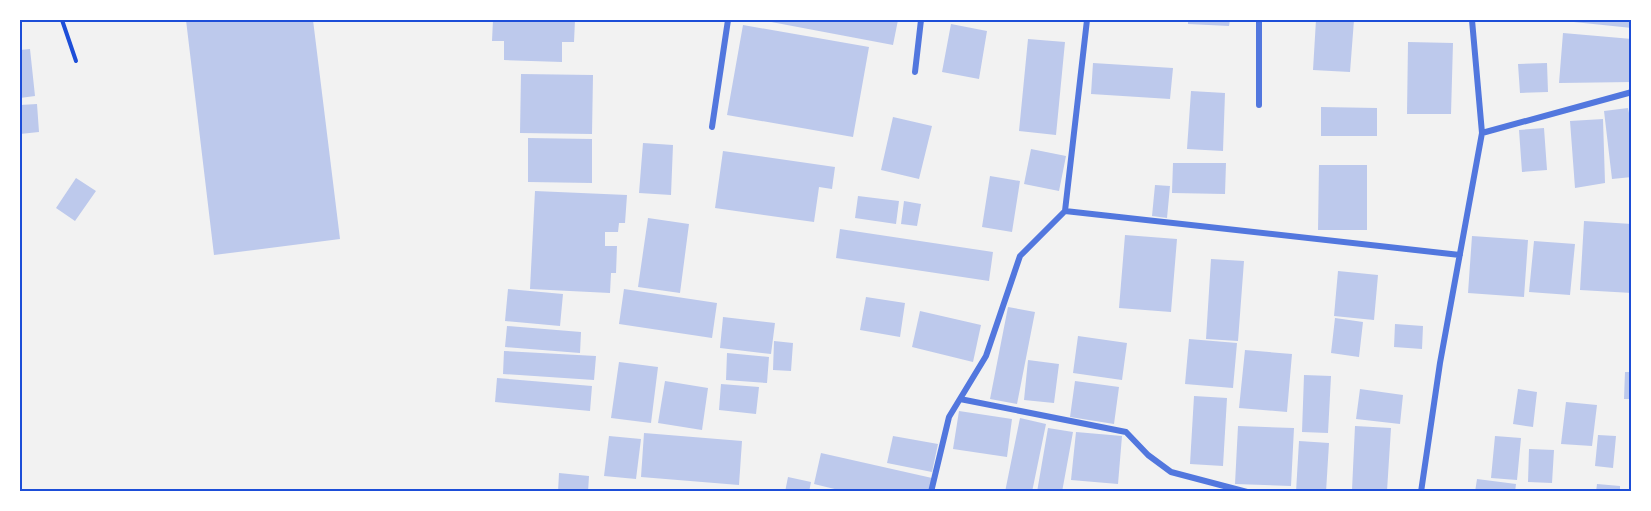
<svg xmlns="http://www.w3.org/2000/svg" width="1651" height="511" viewBox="0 0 1651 511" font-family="'DejaVu Sans',sans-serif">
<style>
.building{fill:#bdc9ec}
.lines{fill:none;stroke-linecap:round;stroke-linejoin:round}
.path{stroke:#1d4ed8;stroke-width:4}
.minor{stroke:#5277de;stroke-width:6}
.neatline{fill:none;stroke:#1d4ed8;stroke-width:2}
</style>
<rect width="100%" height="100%" fill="#f2f2f2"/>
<path class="building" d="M186 20H313L340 239 214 255Z
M493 20H575L574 42H562V62L504 60V41H492Z
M761 20H898L893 45Z
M1188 20H1230L1229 26 1188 24Z
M1316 20H1354L1350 72 1313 70Z
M1564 20H1632V28L1564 21Z
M951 24 987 31 979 79 942 72Z
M743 25 869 47 853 137 727 115Z
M1563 33 1632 39V82L1559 83Z
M1028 39 1065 42 1056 135 1019 131Z
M1408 42 1453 43 1451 114H1407Z
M30 49 35 96 20 98V50Z
M1093 63 1173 68 1170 99 1091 94Z
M1547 63 1548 92 1520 93 1518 64Z
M521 74 593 75 592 134 520 133Z
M1191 91 1225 93 1223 151 1187 149Z
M37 104 39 132 20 134V105Z
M1321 107 1377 108V136H1321Z
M1628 108 1632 128V177L1612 179 1604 111Z
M893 117 932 126 919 179 881 170Z
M1603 119 1605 183 1575 188 1570 121Z
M1544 128 1547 170 1522 172 1519 130Z
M528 138 592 139V183L528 182Z
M643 143 673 145 671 195 639 193Z
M1031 149 1066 156 1059 191 1024 184Z
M723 151 835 167 832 189 819 187 814 222 715 208Z
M1173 163H1226L1225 194 1172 193Z
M1319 165H1367V230H1318Z
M990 176 1020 181 1012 232 982 227Z
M76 178 96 191 75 221 56 208Z
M1155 185 1170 186 1167 218 1152 216Z
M535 191 627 195 625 223H619L618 232H605V246H617L616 273H611L610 293 530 289Z
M858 196 899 201 896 224 855 218Z
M904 201 921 204 917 226 901 224Z
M648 218 689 224 680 293 638 287Z
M1584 221 1632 224V293L1580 290Z
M840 229 993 252 989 281 836 258Z
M1125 235 1177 239 1171 312 1119 308Z
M1472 236 1528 240 1524 297 1468 293Z
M1534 241 1575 244 1570 295 1529 292Z
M1211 259 1244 261 1238 341 1206 339Z
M1338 271 1378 275 1374 320 1334 316Z
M508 289 563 294 560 326 505 321Z
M624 289 717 303 712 338 619 324Z
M866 297 905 303 900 337 860 330Z
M1008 307 1035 312 1017 404 990 399Z
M920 311 981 325 973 362 912 347Z
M723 317 775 323 771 354 720 348Z
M1335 318 1363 322 1359 357 1331 353Z
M1395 324 1423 326 1422 349 1394 347Z
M507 326 581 332 580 353 505 347Z
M1078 336 1127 343 1122 380 1073 373Z
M1189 339 1237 343 1233 388 1185 384Z
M774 341 793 343 791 371 773 370Z
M1245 350 1292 354 1287 412 1239 408Z
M504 351 596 356 594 380 503 374Z
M727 353 769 357 767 383 726 380Z
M1028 360 1059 364 1054 403 1024 400Z
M619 362 658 367 651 423 611 418Z
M1625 372H1632V399H1624Z
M1304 375 1331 376 1328 433 1302 432Z
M497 378 592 386 590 411 495 402Z
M665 381 708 388 702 430 658 423Z
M1075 381 1119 387 1114 424 1070 417Z
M721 384 759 387 756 414 719 410Z
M1360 389 1403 395 1400 424 1356 419Z
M1518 389 1537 392 1533 427 1513 424Z
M1194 396 1227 398 1223 466 1190 464Z
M1566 402 1597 405 1592 446 1561 444Z
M959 411 1012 419 1007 457 953 449Z
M1020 418 1046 424 1032 492H1005Z
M1238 426 1294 428 1291 486 1235 484Z
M1355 426 1391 428 1387 491 1352 490Z
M1048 428 1073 432 1062 492H1037Z
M1076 432 1122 436 1118 484 1071 480Z
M644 433 742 441 739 485 641 477Z
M1598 435 1616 436 1613 468 1595 466Z
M609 436 641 439 636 479 604 476Z
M893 436 938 444 932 472 887 463Z
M1495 436 1521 438 1517 480 1491 478Z
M1299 441 1329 443 1326 492H1296Z
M1529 449 1554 450 1552 483 1528 482Z
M821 453 932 478 929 492H847L814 484Z
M559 473 589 476 588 492H558Z
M788 477 811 482 809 492H785Z
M1477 479 1516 484 1515 492H1475Z
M1597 484 1620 486V492H1596Z"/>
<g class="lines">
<path class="path" d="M62 20 76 61"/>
<path class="minor" d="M915 72 921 20
M1259 105V20
M712 127 728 20
M1482 133 1632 92
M1065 211 1460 255
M960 399 1126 432 1148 455 1171 472 1247 492
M931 492 949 417 986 356 1020 256 1065 211 1087 20
M1421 492 1440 363 1482 133 1472 20"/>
</g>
<rect width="1651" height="511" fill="none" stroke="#ffffff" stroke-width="42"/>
<rect x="21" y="21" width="1609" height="469" class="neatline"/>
</svg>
